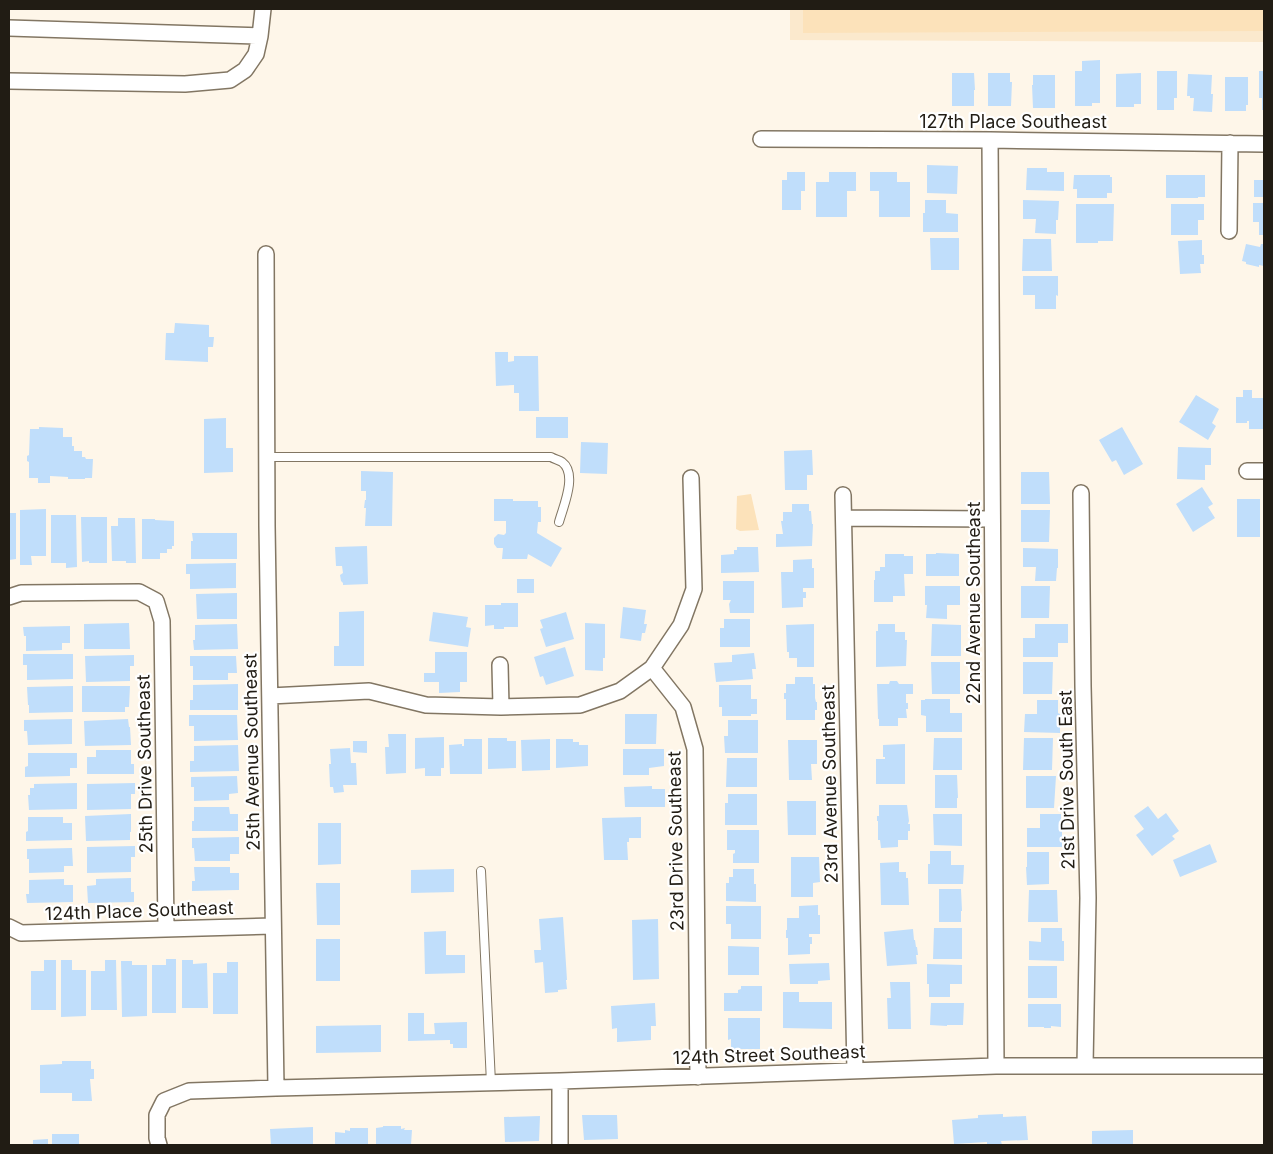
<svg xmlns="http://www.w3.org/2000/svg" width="1273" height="1154" viewBox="0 0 1273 1154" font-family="Inter,sans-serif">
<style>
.built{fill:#fbe9cd}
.green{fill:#fce2ba}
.building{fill:#c0defb}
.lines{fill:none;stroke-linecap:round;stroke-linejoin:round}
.service-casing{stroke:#827663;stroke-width:10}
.minor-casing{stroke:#827663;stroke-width:18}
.service{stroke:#fff;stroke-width:8}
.minor{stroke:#fff;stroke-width:15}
.labels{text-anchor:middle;stroke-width:4.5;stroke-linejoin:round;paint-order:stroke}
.street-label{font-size:18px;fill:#211c14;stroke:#fff}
</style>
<rect width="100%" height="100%" fill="#fef6e9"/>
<path class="built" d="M790 9H1264V42L790 40Z"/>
<path class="green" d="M803 9H1264V31L803 33Z
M751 494 759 530 740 531 736 529 737 496Z"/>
<path class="building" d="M1100 60V103H1092V106H1075V71H1082V61Z
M1157 71H1177V98H1174V110H1157Z
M1259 71H1264V110H1262V98H1259Z
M952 73H974L975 90H974V106H952Z
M988 73H1010V82H1012L1011 106H988Z
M1141 73V104H1134V107H1116V74Z
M1188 74 1212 75 1211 94H1213L1212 112 1193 111 1194 98H1190V96H1187Z
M1033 75H1055V108H1033L1032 85H1033Z
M1225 77H1248V105H1246V111H1225Z
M927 165 958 166 957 194 927 193Z
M1027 168H1047V172H1064V191L1026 190Z
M787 172H805V191H801V210H782V180H787Z
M829 172H856V191H847V217H816V182H829Z
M870 172H897V182H910V217H879V191H870Z
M1074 175H1110V177H1112V193H1107V198H1077V189H1073Z
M1166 175H1205V197H1198V198H1166Z
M1254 180H1264V197H1254Z
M925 200H946V213L958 214V232H923V213H925Z
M1023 200 1059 201 1058 220H1056V234L1035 233 1036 219H1023Z
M1253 203H1264V235H1259V222H1253Z
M1076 204H1114L1113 241H1098V243H1076Z
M1171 204H1204V220H1198V235H1171Z
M930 238H959V270H931Z
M1023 239H1051L1052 271H1022Z
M1202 240V255H1204V264H1200L1201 273 1180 274 1178 241Z
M1263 240 1264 266 1259 265V267L1246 264V262L1242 261 1246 244 1260 247 1261 244H1263Z
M1023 276H1058V296L1056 295V309H1035V295H1023Z
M175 323 209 325V337H214L213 347H208V362L165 360 166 333H174Z
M495 352H508V362L514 361V356H538L539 411H519V393H514V385L496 386Z
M1243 390H1252V398H1264V429H1249V421H1247V423H1236V397H1243Z
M1196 395 1219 409 1212 423 1216 426 1208 440 1179 422Z
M536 417H568V438H536Z
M226 418V448H233V472L204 473V419Z
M39 427 63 428V437H72V446H74V451H82V457H85L86 459H93L92 478H85V479H68V477L50 476V483H38V478H29V462L27 461V456L29 455 30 429H39Z
M1122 427 1143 464 1124 475 1116 460 1112 462 1099 440Z
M581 442 608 443 607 474 580 473Z
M1178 447 1211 448V465H1205V480L1177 479Z
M812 450 813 475H807V490H785L784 451Z
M361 471 393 472 392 526H365L366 508H364L365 500H366V491H361Z
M1021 472H1049L1050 504H1021Z
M1202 487 1213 504 1208 507 1215 518 1193 532 1176 504Z
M494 499H513V501H538V507H541V522H538L537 533 562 548 551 567 528 554 527 559H502L503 548H497L494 544V538L498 534 504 535 506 533V521H494Z
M1237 499H1260V537H1237Z
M792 504H809V511H811L812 524H813L812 546 776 547V534H783L781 521H783V512H792Z
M46 509V556H31L32 565H20V510Z
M1021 510H1050L1049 542H1021Z
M9 513H16V559L9 560Z
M51 515H76L77 567 66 568V563H51Z
M81 517H107V563H89V561L82 562Z
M118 518H135L136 563H126V561H112L111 526H118Z
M142 519H155V520L174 521V546H172V549H167V553H160V559H142Z
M192 533H237V559H191V541H193Z
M367 546 368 584 343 585V583L341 581 340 575 343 573 342 566H336L335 547Z
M737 547H758L759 572 721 573V555L734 554V550H737Z
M1023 548 1058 549V568H1057L1056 581H1035L1036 567H1023Z
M936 553 959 554V576H926V554H936Z
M885 554H904V556H913V574H904L905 596H893V602H874V580H875V571H880V567H885Z
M812 559V568H814V588H803V592H806V598H803V607L782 608 781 572H793V560Z
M236 563V588L190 589V574H186V564Z
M517 579H534V593H517Z
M723 581H754V613H730L729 604 731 600H723Z
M925 586H960V605H947V619L926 618 927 605H925Z
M1021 586H1050L1049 618H1021Z
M237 593V619H197L196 594Z
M501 603H518V627H504V629H494V625L485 626V605H501Z
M623 607 646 610 644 624H647L645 633H642L641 641 620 638Z
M364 611V666H334V646H339V612Z
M433 612 468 617 466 627 471 628 468 647 429 641Z
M566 612 574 639 546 647 540 629 543 628 540 620Z
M724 619H750V647H720V628H724Z
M129 623 130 649H84V624Z
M585 623 605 624V658H603V671L585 670Z
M237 624 238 649 194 650 193 640H195V625Z
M814 624V667H797V658H789V652H787L786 625Z
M878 624H895V632H905V640H907L906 666 876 667V631H878Z
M932 624 961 625V656H931Z
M1035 624H1068V643H1058V657H1023V638H1035Z
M70 626V643H62V650L26 651V636H24L23 627Z
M565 647 574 676 546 685 543 676 540 677 534 657Z
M435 652H467V682H460V692L439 693V682H424V673H435Z
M754 653 756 669H752L753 679 716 682 714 663 732 662V655Z
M23 654H73V679L27 680V665H23Z
M134 655V666H130V681L86 682 85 656Z
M190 656H236L237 673H228V680H193V666H190Z
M931 662H960V694H932Z
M1023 662H1053L1052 694H1023Z
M795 677H813V684H815V698L816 702H817V710H815V720H786V699H784V693H786V684H795Z
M890 681H897L899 684H913V694H906V703H908V709H906L907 718H898V726H879V719H878L877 684H889Z
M238 684V710H190V700H193V685Z
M719 685H751V699H757V714H751V716H722V707H719Z
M73 686V712L29 713V705H28L27 687Z
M82 686H130L129 707H125V712H82Z
M925 699H950V713H962V732H926V716L921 715V700H925Z
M1037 700H1058V713L1060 714V733L1024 732 1025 714H1037Z
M625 714H657L656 744H625Z
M189 715H237L238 740 194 741V726H189Z
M72 719V744L28 745 27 731H24V720Z
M128 719 129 727H130L131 745 85 746 84 721Z
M728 720H758V753H725L724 736H728Z
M388 734H406V773L386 774 385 747H389Z
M444 737V768H441V776H425V768L415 769V738Z
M488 738H507V741H516V768L488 769Z
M934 738H962V770H933Z
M1024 738H1053L1052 770H1023Z
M464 739H482V774H450L449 745 462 744V746H464Z
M550 739V770L522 771 521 740Z
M556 739H573V742H579V745H588V766L556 768Z
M788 740H817V764H811L812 780H789Z
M353 741H367V753L353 752Z
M905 744V784H876V759H885V757H883V745Z
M238 745 239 771 190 772V761H194V746Z
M350 748 351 763H356L357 785H343L344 792 334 793 333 787H330L329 764H331L330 749Z
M623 749H664V766L649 768V775H623Z
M96 750H131V764H134V774H87V757H96Z
M28 753H77V768H70V776L25 777V767L28 766Z
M727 758H757V787H726Z
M935 775H957L958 798H957V808H935Z
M237 776 238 793 229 794V800L194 801V787H191V777Z
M1026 776H1056L1054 808H1026Z
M77 783V809L29 810 28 795H30V788H34V784Z
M135 783V794H131V809L87 810V784Z
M652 786V789H665V807H625L624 787Z
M728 794H757V825H725V803H728Z
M787 801H816V835H788Z
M879 805H907L909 821 908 824H910V831H908V840H898V847L881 848 880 840H878V821H877V816H879Z
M1148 806 1158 819 1166 813 1179 831 1172 836 1175 839 1152 856 1136 835 1144 829 1134 816Z
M194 807H229L230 814H238V831H192V821H194Z
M131 814V832H130V840L86 841 85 816Z
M933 814H962V846L934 845Z
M1040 814H1061V828H1062V847H1027V828H1040Z
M28 817H63V823H72V840L26 841V832L28 831Z
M641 817V838H629V842H627L628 860H604L602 818Z
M318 823H341V864L318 865Z
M727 830H759V863H733V854L735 853V850H727Z
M239 837V854H230V861H195L194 848H192V838Z
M1210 844 1217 862 1180 877 1173 860Z
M135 846V857H131V872L87 873V847Z
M72 848 73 866H64V872L29 873V859H27V849Z
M930 851H951V865H964L963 884H928V864H930Z
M1027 852H1049V884L1027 885 1026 867H1027Z
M791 857H819L820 882 813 883V897H791Z
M899 862V872H906V878H908L909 905H881L880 863Z
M194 867H230V873H239V890L192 891V881H195Z
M454 869V892L411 893V870Z
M733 869H754V884H756V902L726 901V883H729V877H733Z
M131 878V892H134V902L88 903 87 886 96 885V879Z
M64 879V885H73V902L27 903 26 894H29V880Z
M316 883H340V925H317Z
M939 889H961L962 911H961V922H939Z
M1029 890H1057L1058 922H1028Z
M818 905V915H820V934H809V937H812V944H810V954L788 955V938H786V930H787V918H799V906Z
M726 906H761V939H731V924H726Z
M563 917 567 980H566L567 989 558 990V992L545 993 543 962 535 963 534 950H541L539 919Z
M658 919 659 979 633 980 632 920Z
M934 928H962V959H933Z
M1041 928H1062V941H1064V961L1029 960V941L1041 942Z
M913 929 914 940H915L916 947H917L918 955H916L917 964 887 966 884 932Z
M446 931V955H465V973L425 974 424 932Z
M316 939H340V981H316Z
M728 946 759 947V975H728Z
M166 959H176V1013H152V965H166Z
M44 960H56V1010H31V971H44Z
M61 960H72V970H86V1016L61 1017Z
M105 960H116L117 1010H91V971H105Z
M182 960H193V964L207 963 208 1008H182Z
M121 961H132V965H147V1016L122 1017Z
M227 962H238V1014H213V973H227Z
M829 963 830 980 818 981V984H790L789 964Z
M927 964 962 965V984H950V997H929V984H927Z
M1028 966H1057V998H1028Z
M890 982H910L911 1029H888L887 998H891Z
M741 986H762V1011H724V993H738V990L741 989Z
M783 992H799V1002H832V1029L783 1028Z
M655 1003 656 1026H651V1040L617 1042V1028L612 1029 611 1006Z
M931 1003H964L963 1025H947V1026L930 1025Z
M1028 1004H1061V1027L1051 1026V1028H1044V1027H1028Z
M408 1013H424V1034H435L434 1023 467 1022V1048H453V1044H450V1040L408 1041Z
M728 1018H760V1049H731V1039L728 1040Z
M381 1025V1052L316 1053V1026Z
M62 1061H91V1069H94V1079H90L92 1101H72V1093H40V1065L62 1064Z
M1003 1114V1117L1026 1116 1028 1140 1001 1141 1002 1145H987V1142L954 1144 952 1120 978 1118V1115Z
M582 1115H617L618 1139 584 1140Z
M540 1116 539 1141 505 1142 504 1117Z
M383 1126H401V1129L405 1128 404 1130H412L411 1145H376V1128L383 1127Z
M313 1127V1145H271L270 1129Z
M350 1128H368V1145H335V1132L345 1133V1130L350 1131Z
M1133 1130V1145H1092V1131Z
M52 1134H79V1145H52Z
M48 1139V1145H33V1140Z"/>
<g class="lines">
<g class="service-casing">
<path id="service" d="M266 457H551C554 459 559 460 562 462 578 474 563 507 559 522
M481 871 491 1083"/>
</g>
<g class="minor-casing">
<path id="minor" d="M9 28 260 36
M9 81 185 84 230 80 245 70 256 54 260 36 263 9
M761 139 990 140 1264 144
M990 140 996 1066
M1229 231 1230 143
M1247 471H1264
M691 478 694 589 681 625 652 668 683 707 695 749 698 1077
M1081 493 1083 686 1088 898 1085 1066
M843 495 855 1071
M844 518 992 519
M9 597 21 593 139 592 156 601 162 621 166 928
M500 665 501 707
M270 696 369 691 426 705 501 707 580 705 620 691 652 668
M9 927 21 933 273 926
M560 1081V1145
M276 1088 560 1081 996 1066H1264
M159 1145 157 1138V1115L164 1101 189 1091 276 1088 267 526 266 254"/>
</g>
<use href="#service" class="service"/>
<use href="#minor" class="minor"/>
</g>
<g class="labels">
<g class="street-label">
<text x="1013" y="128">127th Place Southeast</text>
<text transform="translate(974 603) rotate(-90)" y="6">22nd Avenue Southeast</text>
<text transform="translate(252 752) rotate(-91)" y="6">25th Avenue Southeast</text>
<text transform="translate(145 764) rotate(-91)" y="6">25th Drive Southeast</text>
<text transform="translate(1067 780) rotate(-91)" y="6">21st Drive South East</text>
<text transform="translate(830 784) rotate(-91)" y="6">23rd Avenue Southeast</text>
<text transform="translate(676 841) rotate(-91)" y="6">23rd Drive Southeast</text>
<text transform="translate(139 911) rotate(-2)" y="6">124th Place Southeast</text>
<text transform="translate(769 1055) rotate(-2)" y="6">124th Street Southeast</text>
</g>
</g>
<rect width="1273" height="1154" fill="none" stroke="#211c14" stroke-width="20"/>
</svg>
